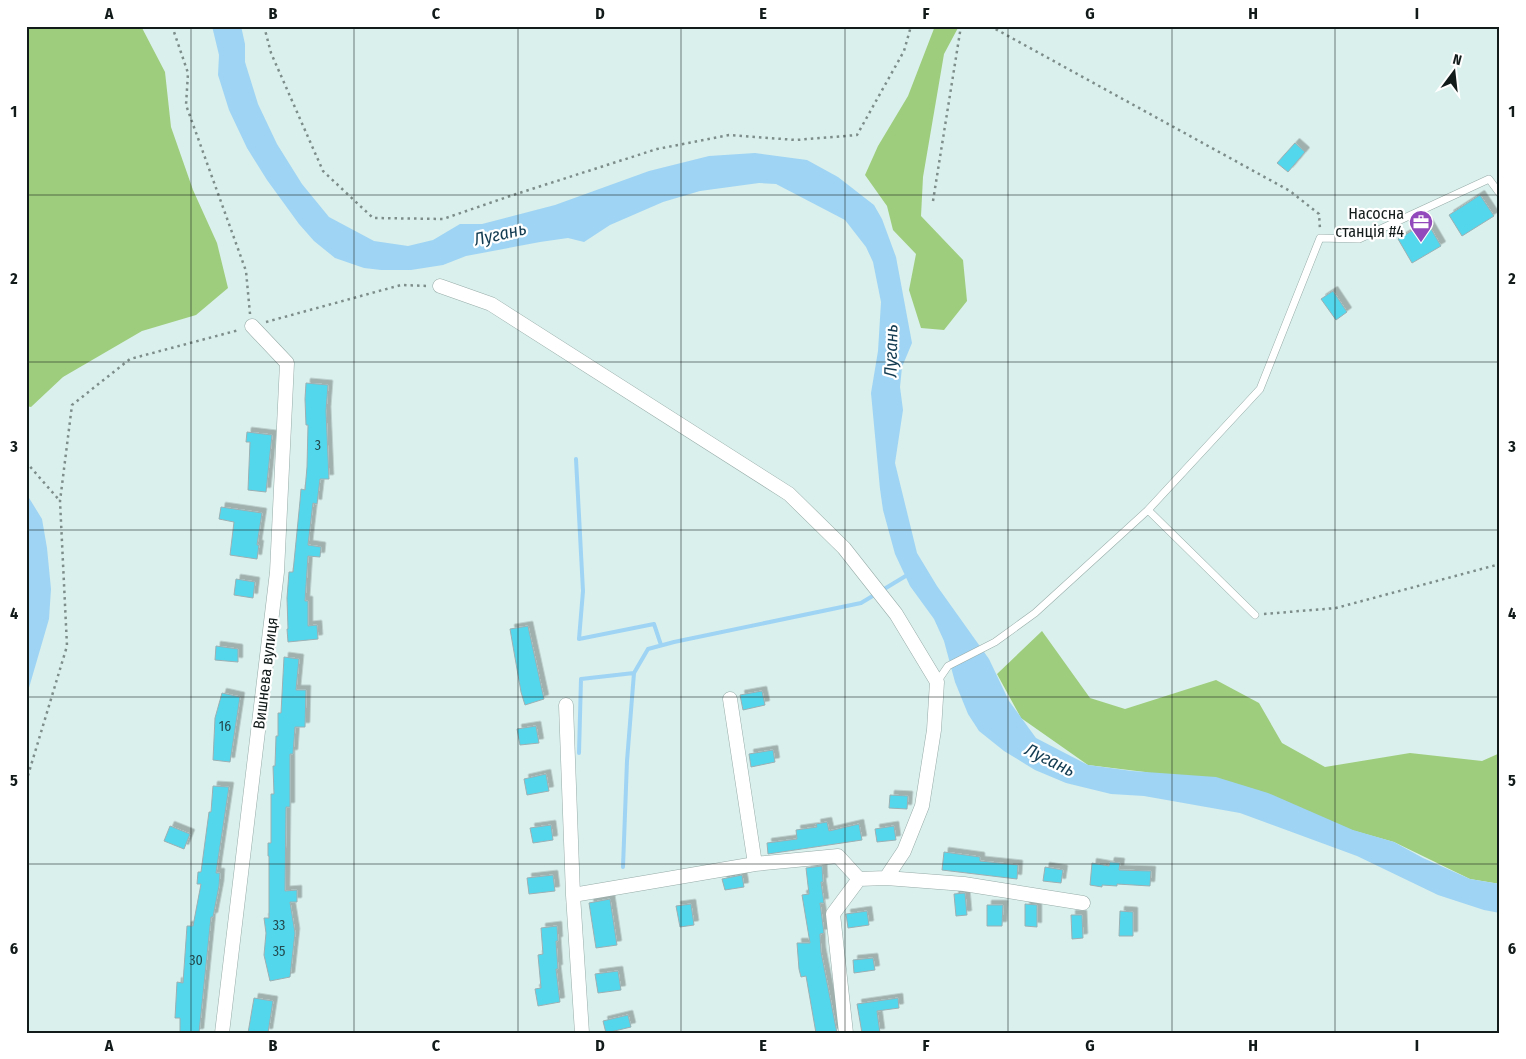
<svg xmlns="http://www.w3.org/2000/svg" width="1526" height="1059" viewBox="0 0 1526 1059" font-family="'Fira Sans Condensed',sans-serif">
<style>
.forest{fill:#9ecd7d}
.water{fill:#9fd4f4}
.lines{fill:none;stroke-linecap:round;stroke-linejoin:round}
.stream{stroke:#9fd4f4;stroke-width:4}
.building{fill:#52d7ec;stroke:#9bb0b4;filter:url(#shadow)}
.lane-casing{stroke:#97aca8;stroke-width:8}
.street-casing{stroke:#97aca8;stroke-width:15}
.path{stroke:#7d8d8a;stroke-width:2.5;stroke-dasharray:2.5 4;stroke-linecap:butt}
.lane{stroke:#fff;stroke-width:7}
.street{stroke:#fff;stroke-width:14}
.grid{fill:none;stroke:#131b1a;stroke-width:1;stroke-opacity:0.55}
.labels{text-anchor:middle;stroke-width:4.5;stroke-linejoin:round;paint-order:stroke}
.number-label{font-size:14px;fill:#234a4e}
.poi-label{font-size:16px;fill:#131b1a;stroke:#fff;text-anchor:end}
.street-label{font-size:16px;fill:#131b1a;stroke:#fff}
.water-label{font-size:18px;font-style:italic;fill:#133c52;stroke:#fff}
.neatline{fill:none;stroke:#131b1a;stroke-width:2}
.grid-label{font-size:16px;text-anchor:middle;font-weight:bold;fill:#131b1a}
</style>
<defs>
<filter id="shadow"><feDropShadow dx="4.5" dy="-4.5" stdDeviation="0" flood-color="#0004"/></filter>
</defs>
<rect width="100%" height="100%" fill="#daf0ec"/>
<path class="forest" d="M26 26H141L165 72 171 127 193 190 217 243 228 288 196 315 142 331 63 377 31 407 26 406Z
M935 26H959L944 54 923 177 921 216 963 260 967 301 944 330 921 328 909 290 916 254 893 230 887 206 865 175 878 146 908 96Z
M1042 631 1090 698 1125 709 1216 680 1259 703 1282 743 1325 767 1410 753 1482 761 1500 753V884L1470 879 1394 842 1145 772 1088 765 1021 718 997 674Z"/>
<path class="water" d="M212 26H241L245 44V62L258 104 277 144 302 184 329 217 374 241 408 246 433 240 460 224H482L555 205 649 171 709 156 755 153 807 160 838 177 874 205 882 219 896 257 912 343 902 367 900 387 903 410 895 463 917 553 937 586 989 659 1009 701 1036 738 1088 765 1132 771 1216 777 1268 793 1353 830 1394 842 1423 858 1470 879 1500 884V913L1484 910 1438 895 1357 856 1240 813 1144 796 1111 794 1066 783 1035 770 1004 751 979 731 968 714 955 682 944 641 934 619 910 586 895 554 883 510 880 489 871 393 878 351 881 302 873 262 866 247 845 220 776 184 759 183 700 191 663 202 610 225 584 242 568 238 540 242 466 256 443 265 411 270H381L364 268 335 258 314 241 299 224 267 180 247 148 229 110 218 75 219 55Z
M26 493 42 519 47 548 51 589 49 619 26 698Z"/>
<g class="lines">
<path class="stream" d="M576 459 583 591 579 639 654 624 661 645
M579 753 581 679 634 673
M623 867 627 761 634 673 648 649 674 642 861 603 909 574"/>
</g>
<path class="building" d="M1295 143 1305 152 1288 172 1277 163Z
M1480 195 1494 216 1462 236 1449 215Z
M1427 222 1441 246 1412 263 1398 239Z
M1333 291 1347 312 1336 320 1321 299Z
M306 383 328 385 326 411 329 479H320L317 504 313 503 308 545 321 547 320 557 308 556 305 601H308V626L317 625 318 639 288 642 287 629H288L287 598 289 572H293L300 501 301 489 305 490 307 467 308 425H306L305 399Z
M247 432 272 435 266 492 248 490 250 442H246Z
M221 507 262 513 257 545H259L257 559 230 555 234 522 219 519Z
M236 579 255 582 253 598 234 595Z
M528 626 544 699 525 705 521 692 510 629Z
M216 646 238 649V662L215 660Z
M284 657 299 659 296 690H306L305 727H295L293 754H290V807H286L285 891 297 890V902H290L295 933 290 977 270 981 264 955 266 933 264 918H269V856H268V843H271V794H274L273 766H275L276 736H278V713H281Z
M762 691 765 705 743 710 740 695Z
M222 693 240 697 230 762 213 760 215 718Z
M536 726 539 743 520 745 517 729Z
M773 750 775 762 751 767 749 754Z
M546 774 549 791 527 795 524 779Z
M213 786 229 787 216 873H220L219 886 213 917H211L199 1033H180V1018H175L177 982 183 983 187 926H193L201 884H197L198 872H201L209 812H211Z
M890 795 908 796 907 809 889 808Z
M827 822 829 831 859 824 862 840 768 854 767 843 797 839 796 830 817 827 816 824Z
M551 825 553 840 533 843 530 828Z
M170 826 190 834 184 849 164 841Z
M894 826 896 840 877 842 875 829Z
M944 852 980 857V861L1018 865 1017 879 942 870Z
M1110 862 1120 863 1119 870 1151 871 1150 886 1117 884V886L1102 885V887L1090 885 1092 863 1109 866Z
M822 866 823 882H821L824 903H820L824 933 820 934 821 952 837 1033H816L806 976 801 977 799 969 797 943H810L802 895 809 894 806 868Z
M1045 867 1063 870 1061 883 1043 881Z
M553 875 555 891 529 894 527 878Z
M742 875 744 887 725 890 722 879Z
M965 893 967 915 956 916 954 894Z
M610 899 617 945 596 948 589 903Z
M691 904 694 925 680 927 676 906Z
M1025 904 1037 905V927L1025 926Z
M987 905H1003L1002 926H987Z
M867 911 869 925 848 928 846 914Z
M1120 911 1133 912V936H1119Z
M1071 915H1082L1083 938 1072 939Z
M557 926 558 941H556L558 969H556L560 1002 538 1006 535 989 541 988 538 955 543 954 541 928Z
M873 958 875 970 854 973 853 960Z
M618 971 621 990 598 993 595 974Z
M254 998 273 1001 268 1033H248Z
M898 998 899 1008 877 1011 880 1033H862L857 1004Z
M628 1015 631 1027 606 1033 603 1021Z"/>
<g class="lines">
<g class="lane-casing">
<path id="lane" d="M1148 510 1260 389 1320 238 1359 239 1489 179 1500 194
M937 682 948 666 995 642 1035 613 1148 510 1255 615"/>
</g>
<g class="street-casing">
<path id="street" d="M440 286 491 304 789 494 844 548 896 614 937 682 934 730 922 806 904 851 886 878 859 879 833 914 846 1033
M730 699 755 864
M566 705 573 895 582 1033
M886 878 964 884 1083 903
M573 895 755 864 838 856 859 879
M222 1033 277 572 287 363 252 326"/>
</g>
<path class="path" d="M172 26 188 73 186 105 246 271 250 314
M264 26 271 53 323 171 373 218 443 219 513 195 657 149 729 135 796 140 857 135 904 51 911 26
M990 26 1290 191 1319 214 1320 229
M933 201 961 26
M266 322 401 285 428 286
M26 462 60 501
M1264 614 1336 608 1500 564
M26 782 67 646 60 501 72 405 130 359 239 330"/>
<use href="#lane" class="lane"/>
<use href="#street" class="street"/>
</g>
<path class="grid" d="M191 26V1033M354 26V1033M518 26V1033M681 26V1033M845 26V1033M1008 26V1033M1172 26V1033M1335 26V1033M26 195H1500M26 362H1500M26 530H1500M26 697H1500M26 864H1500"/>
<defs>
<g id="office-pin" transform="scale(1.25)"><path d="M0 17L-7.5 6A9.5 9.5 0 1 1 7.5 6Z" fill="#9249bb" stroke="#fff"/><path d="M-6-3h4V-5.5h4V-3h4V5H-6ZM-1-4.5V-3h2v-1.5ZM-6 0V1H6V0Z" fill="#fff"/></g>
</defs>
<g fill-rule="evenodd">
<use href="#office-pin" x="1421" y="222"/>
</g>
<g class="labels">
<g class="number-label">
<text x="318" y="450">3</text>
<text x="225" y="731">16</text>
<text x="279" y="930">33</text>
<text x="279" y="956">35</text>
<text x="196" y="965">30</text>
</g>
<g class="poi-label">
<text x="1404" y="219">Насосна<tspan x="1404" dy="18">станція #4</tspan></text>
</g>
<g class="street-label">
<text transform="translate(265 673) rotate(-83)" y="6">Вишнева вулиця</text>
</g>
<g class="water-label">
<text transform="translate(500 234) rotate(-13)" y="6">Лугань</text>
<text transform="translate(891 351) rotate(-89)" y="6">Лугань</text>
<text transform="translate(1050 760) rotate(26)" y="6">Лугань</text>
</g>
</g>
<rect width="1526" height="1059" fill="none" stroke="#ffffff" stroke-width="55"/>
<g transform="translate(1454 72) rotate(15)" stroke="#ffffff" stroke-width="4" paint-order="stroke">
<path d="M0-4L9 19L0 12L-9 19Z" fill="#131b1a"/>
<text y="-8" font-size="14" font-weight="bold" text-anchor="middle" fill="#131b1a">N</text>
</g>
<rect x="28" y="28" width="1470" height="1004" class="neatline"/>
<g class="grid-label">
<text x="109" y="19">A</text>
<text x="273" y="19">B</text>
<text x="436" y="19">C</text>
<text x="600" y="19">D</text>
<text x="763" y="19">E</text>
<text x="926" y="19">F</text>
<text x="1090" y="19">G</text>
<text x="1253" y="19">H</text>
<text x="1417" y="19">I</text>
<text x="14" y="117">1</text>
<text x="1512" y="117">1</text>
<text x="14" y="284">2</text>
<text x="1512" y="284">2</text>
<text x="14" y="452">3</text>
<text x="1512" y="452">3</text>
<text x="14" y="619">4</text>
<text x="1512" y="619">4</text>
<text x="14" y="786">5</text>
<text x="1512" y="786">5</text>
<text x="14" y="954">6</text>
<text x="1512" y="954">6</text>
<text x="109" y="1051">A</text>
<text x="273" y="1051">B</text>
<text x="436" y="1051">C</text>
<text x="600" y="1051">D</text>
<text x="763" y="1051">E</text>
<text x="926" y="1051">F</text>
<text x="1090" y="1051">G</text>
<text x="1253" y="1051">H</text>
<text x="1417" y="1051">I</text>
</g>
</svg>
